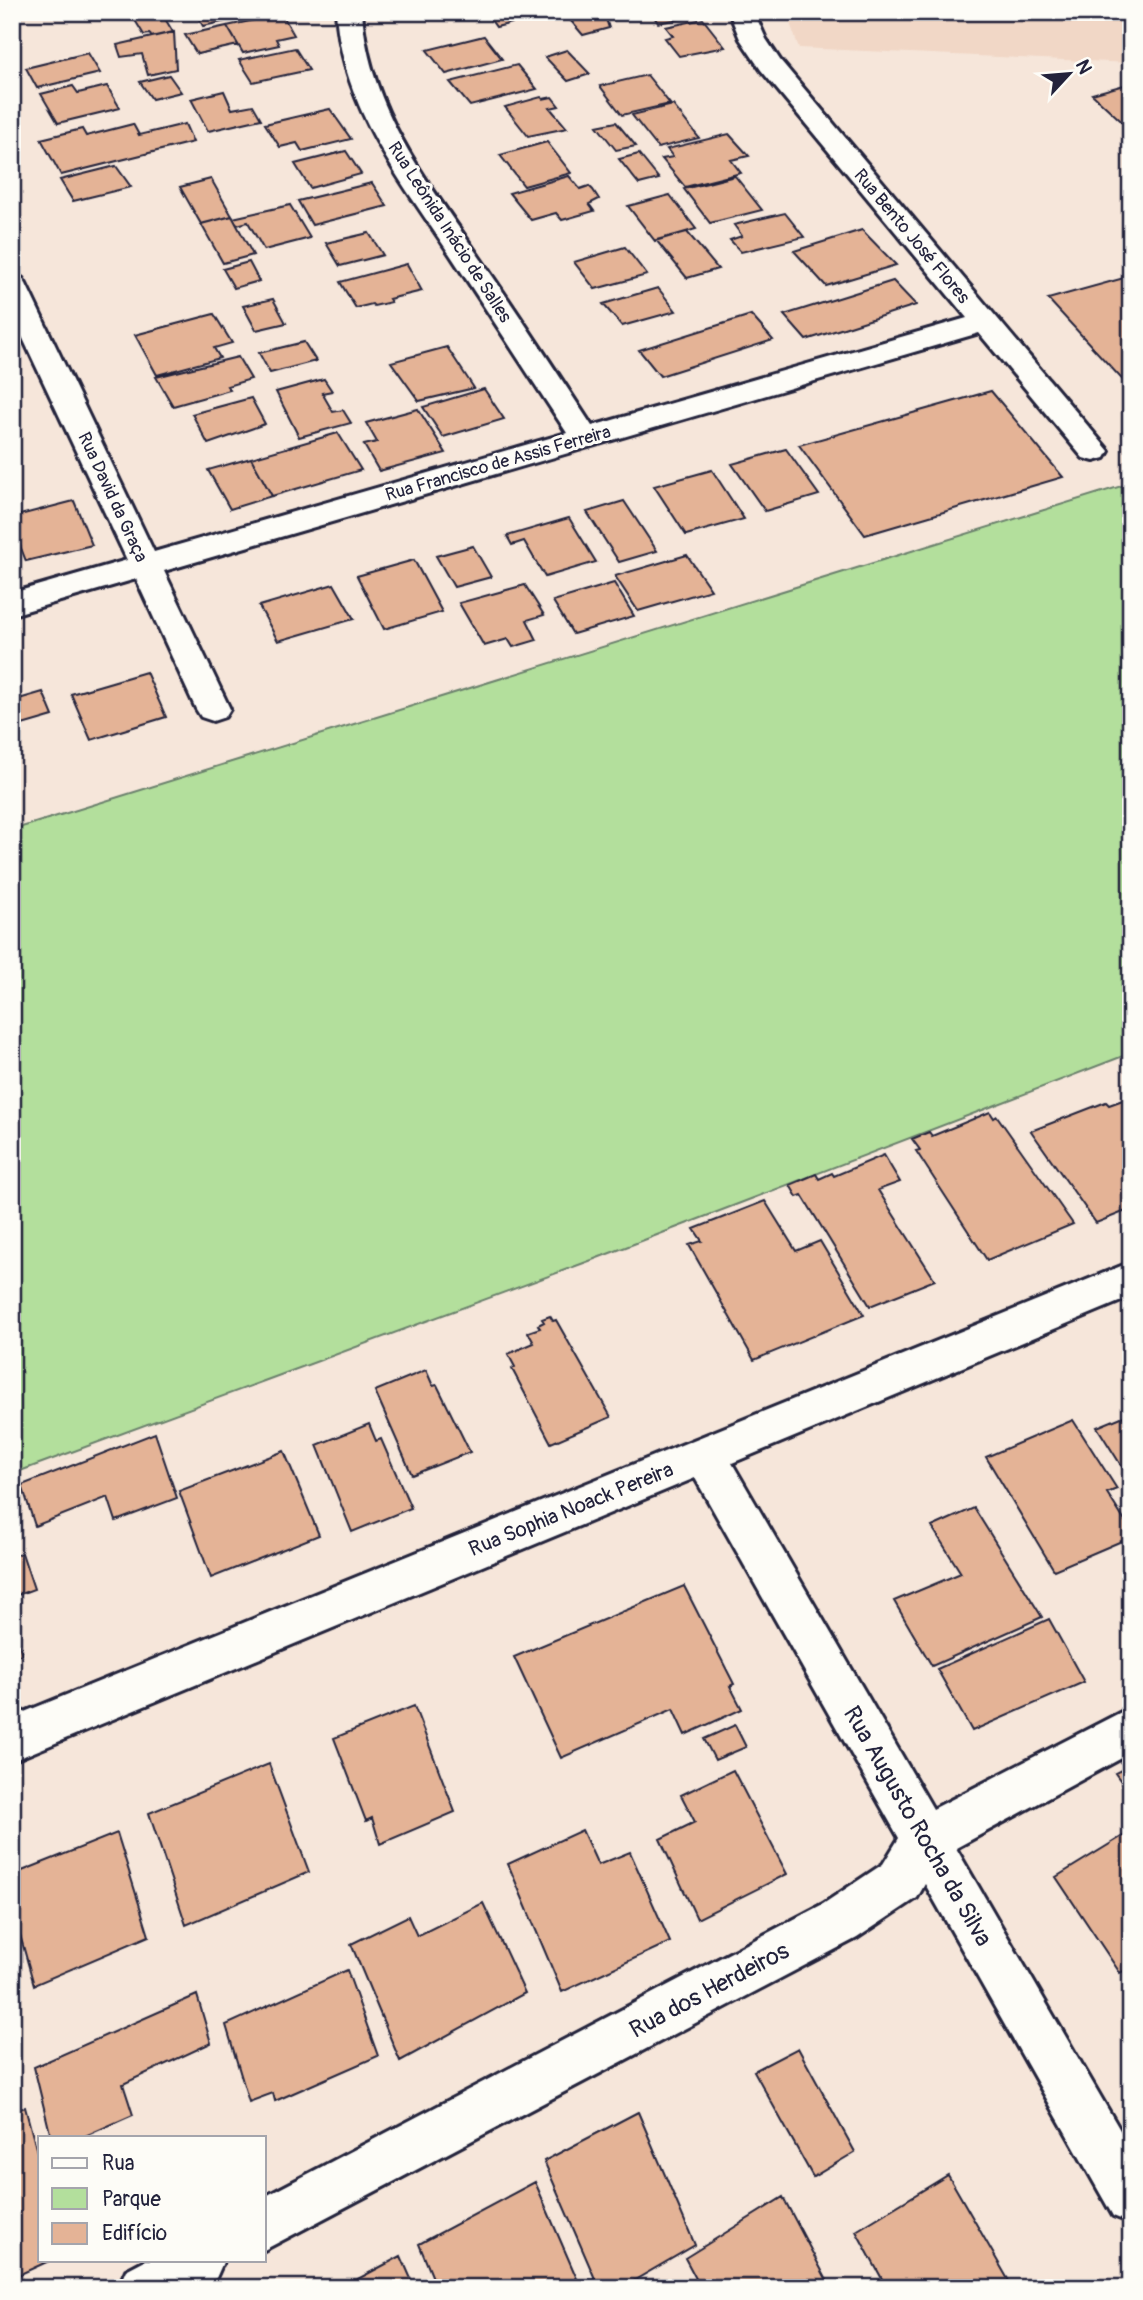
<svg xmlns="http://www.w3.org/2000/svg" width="1143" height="2300" viewBox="0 0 1143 2300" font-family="Pangolin,sans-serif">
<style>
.built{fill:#f1d7c6}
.green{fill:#b3df9c;stroke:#6a806c;stroke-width:2}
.building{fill:#e4b396;stroke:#22223b;stroke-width:2}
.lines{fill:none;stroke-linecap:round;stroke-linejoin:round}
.minor-casing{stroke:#22223b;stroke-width:6}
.minor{fill:#fdfcf7;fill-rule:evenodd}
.labels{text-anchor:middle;stroke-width:6;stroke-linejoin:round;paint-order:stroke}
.far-street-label{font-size:18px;fill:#22223b;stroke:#fdfcf7}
.street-label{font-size:21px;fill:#22223b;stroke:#fdfcf7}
.near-street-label{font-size:24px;fill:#22223b;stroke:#fdfcf7}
</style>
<rect width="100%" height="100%" fill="#f6e6da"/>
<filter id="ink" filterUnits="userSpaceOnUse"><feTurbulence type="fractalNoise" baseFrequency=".0143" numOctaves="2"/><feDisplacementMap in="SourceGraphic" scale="14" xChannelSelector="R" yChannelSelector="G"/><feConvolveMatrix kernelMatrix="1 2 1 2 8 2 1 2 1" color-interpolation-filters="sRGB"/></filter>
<g filter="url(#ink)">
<path class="built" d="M791 12H1131V63L799 48 790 23Z"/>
<path class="green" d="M1131 483V1053L592 1260 12 1474V830Z"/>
<path class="building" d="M130 12H161L173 32 151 37 150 34 144 35Z
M195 12H240L244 17 203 26Z
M490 12H552L553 13 496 27 489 17 493 16Z
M651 12H712L713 13 658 23Z
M604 13 609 28 583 35 571 21Z
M282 14 294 35 276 39 279 45 243 53 227 26Z
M703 19 725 47 679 56 665 38 673 36 666 27Z
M227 26 238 45 197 54 185 35Z
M174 32 176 69 148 75 142 54 121 57 117 45Z
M484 36 502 59 446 74 427 50Z
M295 48 309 70 253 82 239 60Z
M567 50 590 74 568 81 545 57Z
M88 53 100 73 37 88 26 68Z
M517 65 537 89 470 106 450 82Z
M169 75 181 92 152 99 140 82Z
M647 75 670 104 622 115 600 86Z
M1131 83V130L1092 94Z
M73 86 78 93 107 86 120 108 58 123 41 94Z
M224 91 232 109 253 105 261 119 208 131 191 99Z
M541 97 543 99 552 97 559 106 550 108 567 128 528 136 505 107Z
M673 105 699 138 658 148 632 115Z
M330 109 351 139 302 151 297 143 280 147 265 124Z
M616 122 636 146 616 150 597 126Z
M133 124 139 135 185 124 193 142 61 175 41 139 82 129 86 136Z
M729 134 749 156 731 160 741 173 685 187 662 159 673 157 667 149Z
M547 142 571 173 524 186 500 155Z
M346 151 361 174 310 188 295 164Z
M639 154 659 179 639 184 619 159Z
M116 166 131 187 73 201 60 180Z
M569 176 580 189 589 186 593 190 599 199 589 204 594 211 562 220 556 213 531 220 509 193Z
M735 176 762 210 710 223 684 189Z
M211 179 232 216 201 224 180 187Z
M372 183 387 206 312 225 298 201Z
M670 195 696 229 655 241 628 206Z
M290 205 310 238 264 250 248 222 237 225 233 218Z
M785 213 804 237 741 252 730 240 742 236 734 225Z
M232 216 253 255 223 263 201 224Z
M862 230 896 265 826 286 794 251Z
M687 232 718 269 687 278 656 240Z
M369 233 383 255 340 266 326 243Z
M625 247 647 275 595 289 574 262Z
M249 262 259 281 234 288 223 269Z
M407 264 422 291 389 299 391 302 374 306 372 304 356 308 340 282Z
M1131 276V389L1048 299Z
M893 281 916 305 806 340 784 315Z
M658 288 676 311 622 326 603 304Z
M273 299 286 323 256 330 243 306Z
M214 314 232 343 214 348 220 358 157 375 135 335Z
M751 315 773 340 660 376 639 350Z
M304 342 316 361 270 373 259 353Z
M447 347 474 388 419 401 391 362Z
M238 357 251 379 227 386 230 390 173 406 156 377Z
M324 379 332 391 322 393 333 412 343 410 351 423 299 437 276 392Z
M484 389 504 419 443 437 423 407Z
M991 391 1063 477 865 535 799 445Z
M251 398 265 424 208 444 192 414Z
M418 409 446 453 379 471 364 445 377 442 366 423Z
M338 433 361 470 272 496 251 458Z
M786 449 819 495 765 511 732 464Z
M251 458 272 496 230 509 208 470Z
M712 470 744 519 686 535 654 486Z
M74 501 92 545 26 561 12 525V517Z
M624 501 657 551 619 562 587 512Z
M569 518 596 562 545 577 524 541 512 545 507 536Z
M473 546 491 577 454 587 436 556Z
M687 555 711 590 638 611 615 576Z
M414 560 442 612 384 629 357 576Z
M614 583 634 616 573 634 553 601Z
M334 584 354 619 278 641 259 606Z
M525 585 544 615 527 620 537 640 513 647 508 639 484 646 459 603Z
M146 672 166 717 91 740 71 694Z
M43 692 53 716 12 728V701Z
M1131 1097V1209L1096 1223 1031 1131 1106 1102 1109 1105Z
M990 1112 994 1118 997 1116 1073 1224 987 1260 916 1151 920 1150 912 1139 929 1132 932 1136Z
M884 1155 900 1182 878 1190 935 1280 870 1306 802 1195 797 1197 790 1185 816 1174 819 1179 832 1173 834 1176Z
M765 1201 796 1251 820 1241 864 1315 754 1360 689 1245 702 1241 694 1229Z
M550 1316 553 1321 556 1320 611 1417 551 1443 512 1369 515 1367 508 1354 534 1343 528 1332 540 1328 538 1325 544 1322 542 1319Z
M426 1370 433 1386 437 1385 470 1452 412 1475 375 1391Z
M1131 1413V1481L1097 1427Z
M1073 1420 1117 1489 1107 1493 1131 1531V1537L1054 1570 986 1457Z
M369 1424 376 1441 381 1439 411 1508 352 1532 317 1445Z
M155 1433 177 1498 116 1521 108 1497 35 1526 22 1485Z
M284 1451 319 1535 211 1578 179 1491Z
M974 1508 1042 1617 932 1666 894 1601 961 1573 932 1527Z
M22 1553 34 1589 12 1597V1556Z
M684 1586 734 1684 730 1686 742 1709 685 1735 673 1709 561 1758 514 1657Z
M1049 1619 1084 1682 972 1731 937 1669Z
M12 1622 22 1654 12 1658Z
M414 1706 455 1812 380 1844 372 1818 366 1821 334 1738Z
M735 1725 746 1747 715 1760 704 1739Z
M269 1764 309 1872 186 1925 149 1813Z
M1131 1765V1795L1115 1773Z
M733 1770 787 1874 697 1919 660 1839 695 1822 681 1795Z
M582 1830 598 1865 630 1852 670 1942 562 1992 508 1864Z
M1131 1831V1967L1120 1973 1056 1877Z
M117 1833 149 1936 34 1985 12 1906V1875Z
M483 1903 525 1993 400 2061 351 1944 408 1916 417 1936Z
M347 1970 378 2056 275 2101 273 2093 249 2102 226 2025Z
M197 1995 211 2043 123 2084 133 2115 83 2137H51L34 2067Z
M798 2048 855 2152 813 2177 754 2071Z
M12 2089 18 2110 25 2107 40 2163V2260H51L12 2278Z
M638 2112 695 2245 621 2288H599L544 2161Z
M948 2175 1013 2288H887L856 2231Z
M535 2182 581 2288H437L419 2244Z
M783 2197 831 2288H701L685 2258Z
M401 2256 415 2288H341Z"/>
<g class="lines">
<g class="minor-casing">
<path id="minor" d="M336 12H362C369 110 427 180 480 258 518 313 555 369 592 426L967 318 761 70 740 39 729 12H754L766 39 780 60 1109 451 1105 458 1094 461 1083 458 979 333 164 571 230 709 225 717 213 721 201 717 196 709 136 579 12 615V593L127 560 12 315V275L22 278 26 284 154 552 567 433C529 375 491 317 453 259 401 180 343 110 336 12Z
M1131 1262V1297L732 1463 933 1809 1131 1707V1753L956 1848 1131 2149V2223L1113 2216 925 1884 917 1898 857 1938 264 2250V2197L823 1904 883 1864 899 1838 695 1478 12 1761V1717Z
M145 2260H224L216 2278 198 2288H118L126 2270Z"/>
</g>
<use href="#minor" class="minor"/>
</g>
</g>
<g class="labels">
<g class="far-street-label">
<text transform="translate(450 232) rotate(57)" y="6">Rua Leônida Inácio de Salles</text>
<text transform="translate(912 236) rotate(50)" y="6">Rua Bento José Flores</text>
<text transform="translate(498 463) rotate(-16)" y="6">Rua Francisco de Assis Ferreira</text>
<text transform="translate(113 497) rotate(65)" y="6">Rua David da Graça</text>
</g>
<g class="street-label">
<text transform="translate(571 1509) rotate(-22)" y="7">Rua Sophia Noack Pereira</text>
</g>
<g class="near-street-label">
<text transform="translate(918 1826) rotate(60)" y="8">Rua Augusto Rocha da Silva</text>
<text transform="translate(709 1990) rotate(-28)" y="8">Rua dos Herdeiros</text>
</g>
</g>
<rect width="1143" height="2300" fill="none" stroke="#fdfcf7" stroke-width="42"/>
<rect x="21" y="21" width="1101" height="2258" fill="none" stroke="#22223b" stroke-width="2.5" filter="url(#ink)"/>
<rect x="38" y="2136" width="228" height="126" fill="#fdfcf7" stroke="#a5a5ac" stroke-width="2"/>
<rect x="52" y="2158" width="35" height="10" fill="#fdfcf7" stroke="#a5a5ac" stroke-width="2"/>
<text x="102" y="2170" font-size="21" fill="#22223b">Rua</text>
<rect x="52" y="2188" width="35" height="21" fill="#b3df9c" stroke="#a5a5ac" stroke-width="2"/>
<text x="102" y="2206" font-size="21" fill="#22223b">Parque</text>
<rect x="52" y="2223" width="35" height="21" fill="#e4b396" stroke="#a5a5ac" stroke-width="2"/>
<text x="102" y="2240" font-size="21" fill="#22223b">Edifício</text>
<g transform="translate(1069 74) rotate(64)" stroke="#fdfcf7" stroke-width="5" paint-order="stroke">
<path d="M0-5L12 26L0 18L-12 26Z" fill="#22223b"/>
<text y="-10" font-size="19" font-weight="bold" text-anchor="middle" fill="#22223b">N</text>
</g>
</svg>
